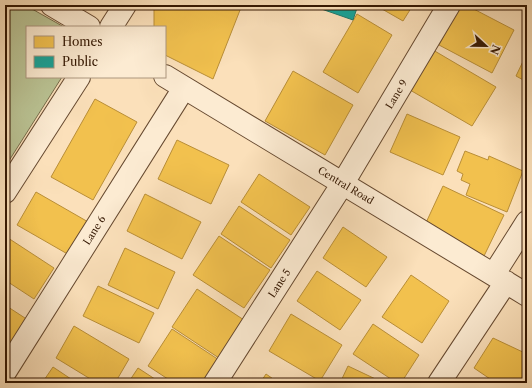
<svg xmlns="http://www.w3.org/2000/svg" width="532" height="388" viewBox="0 0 532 388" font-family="'Libre Caslon Text',serif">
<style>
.green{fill:#bac394;stroke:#776d4b}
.homes{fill:#f2c14e;stroke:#b98e37}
.public{fill:#17a398;stroke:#20796b}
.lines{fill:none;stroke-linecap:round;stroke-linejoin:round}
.minor-casing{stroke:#664930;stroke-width:24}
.minor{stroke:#fcebd2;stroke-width:22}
.labels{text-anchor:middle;stroke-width:4;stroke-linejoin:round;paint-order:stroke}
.street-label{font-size:10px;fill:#341702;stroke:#fcebd2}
</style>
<rect width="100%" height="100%" fill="#fbe0ba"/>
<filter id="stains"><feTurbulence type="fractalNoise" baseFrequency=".005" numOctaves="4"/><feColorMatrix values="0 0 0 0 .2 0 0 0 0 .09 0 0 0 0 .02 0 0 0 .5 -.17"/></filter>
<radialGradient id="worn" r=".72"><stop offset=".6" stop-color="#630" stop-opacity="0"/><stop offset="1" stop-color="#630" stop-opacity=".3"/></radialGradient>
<path class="green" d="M5 5H25L64 27H27V77H62L5 167Z"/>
<path class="homes" d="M156 5H242L213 79 165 55V27H154V9Z
M375 5H413L403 21Z
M460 5H466L514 30 492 73 439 45Z
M357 14 392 35 358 93 323 72Z
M433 50 496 87 472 126 410 90Z
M527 53V82L516 76Z
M293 71 353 105 325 155 265 121Z
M95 99 137 122 93 200 51 177Z
M407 114 460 137 443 175 390 152Z
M177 140 229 165 211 204 158 179Z
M465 151 488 160 489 156 523 171 507 212 466 195 470 184 461 180 463 174 457 171Z
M259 174 310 207 291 235 241 202Z
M443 186 504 215 484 256 424 227Z
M36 192 90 223 71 256 17 225Z
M145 194 201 222 182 259 127 231Z
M239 206 290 240 271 268 221 234Z
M343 227 387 257 366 287 323 258Z
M5 236 54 268 34 299 5 280Z
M219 236 270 270 244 308 193 275Z
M125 248 175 272 158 309 108 285Z
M317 271 361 300 340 330 297 301Z
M411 275 449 301 422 343 382 317Z
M98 286 154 313 139 343 83 316Z
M197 289 247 322 222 360 172 327Z
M5 305 28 320 12 343 5 339Z
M291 314 342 345 320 381 269 351Z
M373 324 419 355 401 383H397L353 354Z
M74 326 129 359 115 383H97L56 358Z
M172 329 219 360 203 383H174L148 366Z
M493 338 527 354V383H496L474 368Z
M348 366 384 383H340Z
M53 367 77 383H42Z
M138 368 161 383H128Z
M266 374 279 383H260Z"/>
<path class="public" d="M310 5H358L353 20Z"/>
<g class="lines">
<g class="minor-casing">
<path id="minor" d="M52 5 89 27
M111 27 125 5
M165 76 527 295
M5 192 79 77
M494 274 527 222
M5 372 184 88
M215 383 343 183 449 5
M439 383 506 282"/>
</g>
<use href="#minor" class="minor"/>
</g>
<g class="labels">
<g class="street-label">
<text transform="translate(396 94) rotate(-59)" y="4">Lane 9</text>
<text transform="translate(346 185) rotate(31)" y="4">Central Road</text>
<text transform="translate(94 230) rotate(-58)" y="4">Lane 6</text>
<text transform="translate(279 283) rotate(-57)" y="4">Lane 5</text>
</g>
</g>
<rect width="532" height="388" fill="none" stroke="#fbe0ba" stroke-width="20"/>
<rect x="6" y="6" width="520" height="376" fill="none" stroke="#341702" stroke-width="2"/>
<rect x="10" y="10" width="512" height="368" fill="none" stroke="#341702"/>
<rect x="26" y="26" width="140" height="52" fill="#fcebd2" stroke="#ac967f"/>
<rect x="34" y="36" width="20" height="12" fill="#f2c14e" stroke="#ac967f"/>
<text x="62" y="46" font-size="12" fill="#341702">Homes</text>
<rect x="34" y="56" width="20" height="12" fill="#17a398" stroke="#ac967f"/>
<text x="62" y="66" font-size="12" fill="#341702">Public</text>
<g transform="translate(486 46) rotate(112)" stroke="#fcebd2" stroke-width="3" paint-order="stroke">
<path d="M0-3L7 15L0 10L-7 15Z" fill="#341702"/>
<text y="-6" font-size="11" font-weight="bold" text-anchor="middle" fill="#341702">N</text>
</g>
<rect width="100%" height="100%" filter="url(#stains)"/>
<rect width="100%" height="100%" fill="url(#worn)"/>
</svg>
